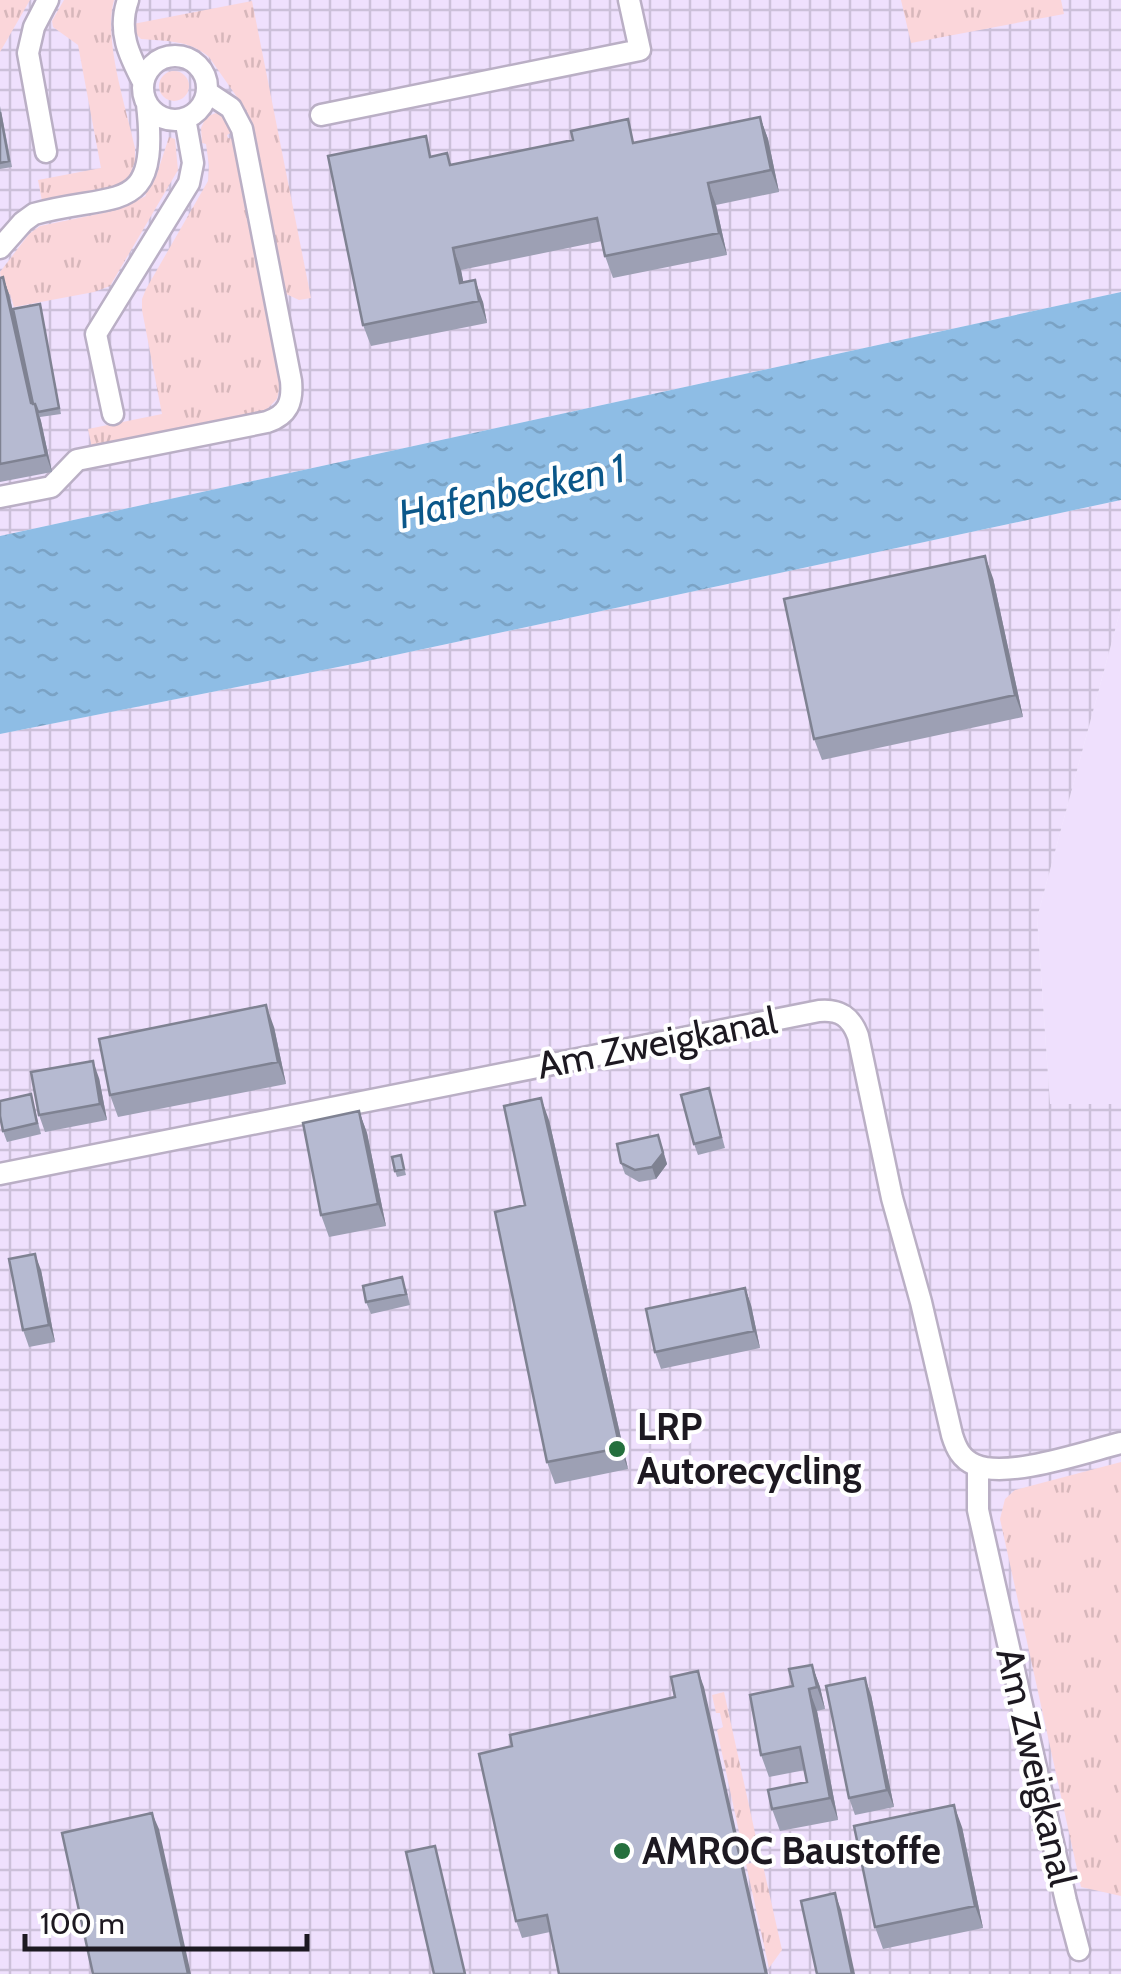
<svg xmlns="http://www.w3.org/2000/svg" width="1121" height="1974" viewBox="0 0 1121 1974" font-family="Cabin,sans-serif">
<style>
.built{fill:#efe0fd}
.industrial{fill:url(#industrial-grid)}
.grass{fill:url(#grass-tufts)}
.water{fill:url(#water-ripples)}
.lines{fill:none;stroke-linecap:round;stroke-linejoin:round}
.minor-casing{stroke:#baafc5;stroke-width:25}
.minor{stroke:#fff;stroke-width:20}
.wall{fill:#9da0b4}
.shaded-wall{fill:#7f8292}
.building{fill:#b6bad1;stroke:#7f8292;stroke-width:2.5}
.poi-dot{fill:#256f3d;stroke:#fff;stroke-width:4}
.labels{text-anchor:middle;stroke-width:8;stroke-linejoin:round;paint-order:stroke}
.street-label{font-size:38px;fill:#1d1921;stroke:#fff}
.poi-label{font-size:38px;font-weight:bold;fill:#1d1921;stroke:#fff;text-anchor:start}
.water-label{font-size:40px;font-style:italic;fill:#0b5789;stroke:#fff}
</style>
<defs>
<pattern id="industrial-grid" width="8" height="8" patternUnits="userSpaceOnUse" patternTransform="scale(2.5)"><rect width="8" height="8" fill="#efe0fd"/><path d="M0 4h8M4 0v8" fill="none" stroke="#ccc0d9"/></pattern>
<pattern id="grass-tufts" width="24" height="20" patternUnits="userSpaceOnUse" patternTransform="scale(2.5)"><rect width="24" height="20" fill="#fbd6da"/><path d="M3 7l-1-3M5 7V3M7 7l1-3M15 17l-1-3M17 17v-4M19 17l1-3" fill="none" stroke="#d7b7bb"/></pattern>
<pattern id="water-ripples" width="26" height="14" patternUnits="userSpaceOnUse" patternTransform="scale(2.5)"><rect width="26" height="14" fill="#8ebde5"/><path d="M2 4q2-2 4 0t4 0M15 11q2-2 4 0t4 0" fill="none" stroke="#7aa2c4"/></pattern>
</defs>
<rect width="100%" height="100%" fill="#f5ecfe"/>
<path class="built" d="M1121 608V1104H1050L1037 918Z"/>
<path class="industrial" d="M0 0H1121V292L0 536Z
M1121 500V608L1037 918 1050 1104H1121V1974H0V734L358 663Z"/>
<path class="grass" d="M0 0H30L0 52Z
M64 0H114C103 39 126 107 135 148V162L130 174 131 176C113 194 67 196 42 201L38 180 101 168 78 45 53 27 52 21Z
M901 0H1061L1064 14 911 43Z
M252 1 311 298 299 300 284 293 252 126 246 110 209 57C190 40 165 41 141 39L134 32 133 24Z
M159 86a15 15 0 1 1 30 0a15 15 0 1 1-30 0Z
M216 113C226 115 230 122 232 132L227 135 228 138 233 139 281 381 277 399 263 413 92 448 88 429 162 414 142 310V299L146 289 208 181 209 166 206 144 202 143 201 128 206 117Z
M169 137 175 139 178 170 110 286 94 292 14 307 10 294H3L0 272 29 234 40 226 117 210 146 196 145 193 156 177Z
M1121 1462V1896L1081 1887 1000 1519 1005 1499 1015 1490Z
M724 1692 759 1851 744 1855 717 1730 723 1727 720 1713H716L712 1695Z
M762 1861 782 1950 769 1968 746 1864Z"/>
<path class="water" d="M1121 292V500L358 663 0 734V536Z"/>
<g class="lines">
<g class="minor-casing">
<path id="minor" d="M128 0C117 31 129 55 143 82
M143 88a32 32 0 1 1 64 0a32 32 0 1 1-64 0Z
M321 115 640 50 629 0
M46 152 28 53 34 27 48 0
M0 248 23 222 34 214C117 191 160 218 147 104
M113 414 96 334 189 183 193 163 185 118
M0 497 51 487 77 460 267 422C288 415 293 402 291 381L242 129 231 108 207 92
M0 1174 819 1011C840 1009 851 1017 858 1036L892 1198 921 1302 952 1435C956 1448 961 1459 975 1465 1008 1479 1085 1452 1121 1443
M978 1466V1510L1066 1901 1079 1950"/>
</g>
<use href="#minor" class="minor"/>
</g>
<path class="wall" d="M0 106 12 167 0 169Z
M760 117 768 139 779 192 716 205 727 255 613 278 605 256 602 241 461 270 463 282 483 302 487 323 371 346 363 325 434 156 452 165 637 143Z
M3 277 9 294 23 355 40 304 61 414 40 417 52 472 0 482V278Z
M993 578 1023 717 822 760 814 739Z
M274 1027 286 1084 118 1117 110 1095Z
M99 1078 107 1120 45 1132 39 1115Z
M709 1088 725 1148 698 1155 694 1144Z
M31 1094 41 1134 7 1142 3 1131Z
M359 1111 367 1133 386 1226 329 1237 321 1215Z
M549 1120 628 1469 555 1484 547 1462 525 1205Z
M662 1146 667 1164 656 1179 639 1182 625 1174 621 1163Z
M401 1155 406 1175 397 1177 395 1171Z
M41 1270 55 1342 29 1347 23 1330Z
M406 1288 410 1305 371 1314 366 1302Z
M745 1288 751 1305 760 1348 661 1369 655 1352Z
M812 1665 820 1687 825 1709 817 1711 838 1820 780 1831 772 1809 807 1782 805 1770 769 1777 761 1755 793 1686Z
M704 1687 550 1932 522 1938 516 1921 512 1746Z
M871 1695 894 1807 855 1815 849 1798Z
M962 1827 983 1928 883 1949 875 1927Z"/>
<path class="shaded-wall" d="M760 117 768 139 779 192 771 170Z
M708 183 716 205 727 255 719 233Z
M453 248 461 270 468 305 460 283Z
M3 277 9 294 35 412 31 403Z
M475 280 483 302 487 323 479 301Z
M35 404 41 421 52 472 46 455Z
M985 556 993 578 1023 717 1015 695Z
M266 1005 274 1027 286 1084 278 1062Z
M93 1061 99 1078 107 1120 100 1104Z
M541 1098 549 1120 628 1469 620 1448Z
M359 1111 367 1133 386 1226 378 1204Z
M658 1135 667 1164 656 1179 652 1167Z
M35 1254 41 1270 55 1342 49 1325Z
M745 1288 751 1305 760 1348 754 1331Z
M812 1665 820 1687 825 1709 817 1687Z
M698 1671 704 1687 768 1974H766Z
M865 1678 871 1695 894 1807 887 1790Z
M809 1689 817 1711 838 1820 830 1798Z
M954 1805 962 1827 983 1928 975 1906Z
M152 1813 159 1829 191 1974H188Z
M835 1893 841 1910 855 1974H852Z"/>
<path class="building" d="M0 112 9 161 0 163Z
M760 117 771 170 708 183 719 233 605 256 597 218 453 248 460 283 475 280 479 301 363 325 328 156 426 136 430 157 447 153 450 165 573 140 571 131 628 119 633 143Z
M3 277 31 403 35 404 46 455 0 464V278Z
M40 304 59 408 38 412 35 404H33L13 309Z
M985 556 1015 695 814 739 784 599Z
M266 1005 278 1062 110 1095 99 1039Z
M93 1061 100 1104 39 1115 31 1072Z
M709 1088 721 1137 694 1144 681 1095Z
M31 1094 37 1123 3 1131 0 1116V1101Z
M541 1098 620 1448 547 1462 495 1212 525 1205 504 1106Z
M359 1111 378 1204 321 1215 303 1123Z
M658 1135 663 1153 652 1167 635 1170 621 1163 617 1144Z
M401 1155 404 1169 395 1171 392 1157Z
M35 1254 49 1325 23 1330 9 1259Z
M402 1277 406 1294 366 1302 363 1286Z
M745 1288 754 1331 655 1352 646 1309Z
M812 1665 817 1687 809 1689 830 1798 772 1809 768 1790 807 1782 800 1747 761 1755 750 1695 793 1686 789 1669Z
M698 1671 766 1974H559L547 1915 516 1921 479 1754 512 1746 510 1735 675 1697 671 1677Z
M865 1678 887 1790 849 1798 826 1686Z
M954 1805 975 1906 875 1927 854 1826Z
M152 1813 188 1974H93L62 1833Z
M435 1846 465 1974H434L406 1852Z
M835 1893 852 1974H817L801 1901Z"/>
<g class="poi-dot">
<circle cx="617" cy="1449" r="10"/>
<circle cx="622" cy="1851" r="10"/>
</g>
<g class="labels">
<g class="street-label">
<text transform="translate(657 1043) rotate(-11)" y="13">Am Zweigkanal</text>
<text transform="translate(1036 1767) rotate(77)" y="13">Am Zweigkanal</text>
</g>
<g class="poi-label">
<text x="637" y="1440">LRP<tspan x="637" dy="44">Autorecycling</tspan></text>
<text x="642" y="1864">AMROC Baustoffe</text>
</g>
<g class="water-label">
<text transform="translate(512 491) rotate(-12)" y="14">Hafenbecken 1</text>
</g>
</g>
<path d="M25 1934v15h282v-15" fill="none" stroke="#1d1921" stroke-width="5"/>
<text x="40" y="1934" font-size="30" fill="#1d1921" stroke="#ffffff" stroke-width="8" paint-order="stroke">100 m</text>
</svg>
